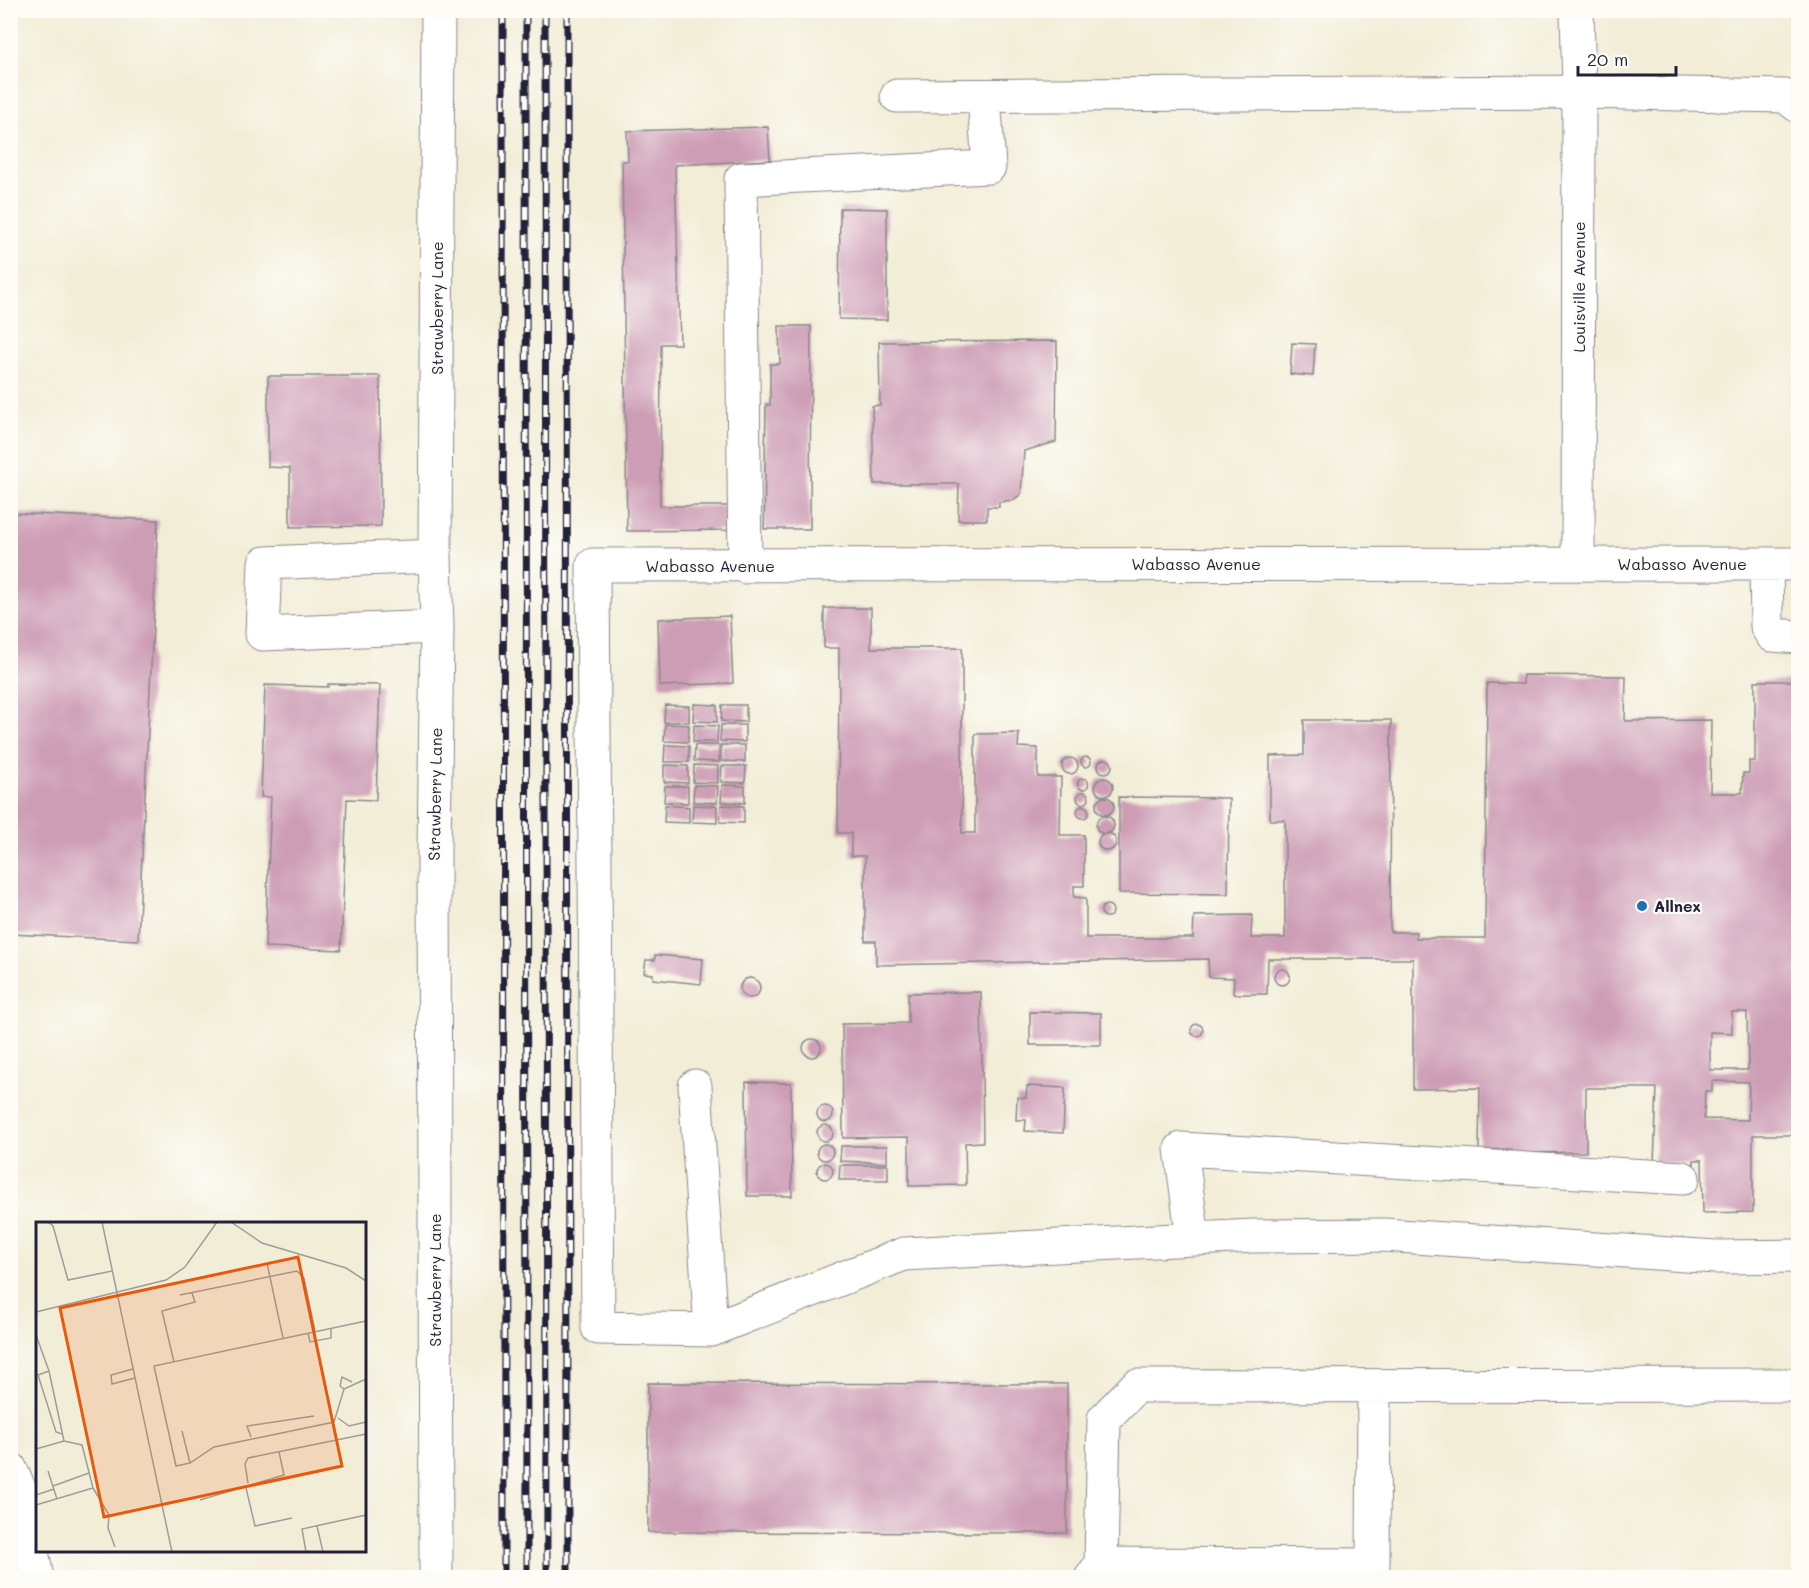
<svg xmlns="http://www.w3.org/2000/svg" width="1809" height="1588" viewBox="0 0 1809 1588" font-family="Mali,sans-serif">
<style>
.building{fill:#cd9db6;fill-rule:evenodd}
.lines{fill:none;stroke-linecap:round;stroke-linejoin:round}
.minor-casing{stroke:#8a8889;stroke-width:35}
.minor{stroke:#fff;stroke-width:33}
.rail-casing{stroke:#22223b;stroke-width:7}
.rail{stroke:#fdfcf7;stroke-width:4.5;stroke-dasharray:14;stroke-linecap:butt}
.poi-dot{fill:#1f6fb2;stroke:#fdfcf7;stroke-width:2}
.labels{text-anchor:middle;stroke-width:4.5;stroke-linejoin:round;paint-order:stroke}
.street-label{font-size:16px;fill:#22223b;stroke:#fdfcf7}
.poi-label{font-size:16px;font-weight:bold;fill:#22223b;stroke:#fdfcf7;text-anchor:start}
.inset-road{fill:none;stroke:#9f9c99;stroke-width:1.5}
.view{fill:#e8590c;fill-opacity:0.15;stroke:#e8590c;stroke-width:3}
.inset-edge{fill:none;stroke:#22223b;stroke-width:3}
</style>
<rect width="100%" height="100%" fill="#fdfcf7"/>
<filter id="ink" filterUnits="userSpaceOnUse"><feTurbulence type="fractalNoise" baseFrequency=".0167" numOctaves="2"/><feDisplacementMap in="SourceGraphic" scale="12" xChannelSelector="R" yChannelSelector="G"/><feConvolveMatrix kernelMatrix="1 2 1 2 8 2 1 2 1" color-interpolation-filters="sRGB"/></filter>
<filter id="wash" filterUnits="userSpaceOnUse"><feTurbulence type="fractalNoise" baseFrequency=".008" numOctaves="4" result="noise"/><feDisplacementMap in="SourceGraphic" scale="24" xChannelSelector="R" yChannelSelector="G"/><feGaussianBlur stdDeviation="1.35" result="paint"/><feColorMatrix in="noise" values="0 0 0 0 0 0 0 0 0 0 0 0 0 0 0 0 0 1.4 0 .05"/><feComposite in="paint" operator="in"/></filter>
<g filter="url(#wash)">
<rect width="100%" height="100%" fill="#f2edd7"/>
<g id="blocks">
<path class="building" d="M768 127 770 160 675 165 680 344H661L660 506H729L728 530 627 531 622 161H628L627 131Z
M840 208 887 209V320L839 319Z
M779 326H811L810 529H764L766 404 770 405V364H780Z
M1057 341 1056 442 1024 451 1021 494 1013 500 999 502V507H987V520H958L959 484H874L872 406 880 405 879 342Z
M1292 343 1315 344 1313 376 1290 374Z
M268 376H380L381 526 290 527V468L268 467Z
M10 513 158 520 138 940 10 934Z
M824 608H871V648H962V833H975V734L1019 733 1018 747 1038 748V777H1061L1060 835H1084V886H1074V897L1086 898V938H1193L1194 916 1252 915 1251 938H1285V820H1270V756L1304 755V720H1391L1390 932H1416V938H1485L1487 683 1523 684V675L1626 676 1625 721 1711 720 1710 793H1742L1743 773H1749V761H1755V681H1798V1135H1753V1212L1703 1213 1702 1160H1694V1164L1654 1163 1657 1088H1586V1152L1511 1153V1149L1479 1150 1480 1088 1413 1089V959H1268L1267 994H1233L1234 978 1209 977 1208 959 876 965V941H865V856H851V833H838L839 648H824ZM1732 1012H1747L1748 1070H1710V1032L1732 1033ZM1712 1081 1749 1082 1748 1120 1704 1119 1705 1091H1712Z
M730 616 733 683 660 686 658 619Z
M328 684 380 685 376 800 347 799 341 950 265 947 271 797H261L265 685 328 687Z
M694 704 717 705V722L693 721Z
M665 705 689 706V722H664Z
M722 705H746V722L721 721Z
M665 724 689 725 688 742 664 741Z
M694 725 718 726 717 742H693Z
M721 725H745V742L720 741Z
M665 745 689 746V762H664Z
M695 745H719V762L694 761Z
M721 745H745V762L721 761Z
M1081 762a5 5 0 1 1 10 0a5 5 0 1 1-10 0Z
M1062 766a8 8 0 1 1 16 0a8 8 0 1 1-16 0Z
M1098 766a7 7 0 1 1 14 0a7 7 0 1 1-14 0Z
M664 765 688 766V783L664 782Z
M694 765 718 766V783L693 782Z
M722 766H746L745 783 721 782Z
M1077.5 784a5.5 5.5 0 1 1 11 0a5.5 5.5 0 1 1-11 0Z
M1095 787a9 9 0 1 1 18 0a9 9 0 1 1-18 0Z
M694 785 718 786 717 803 693 802Z
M722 785 745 786V803L721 802Z
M665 786H688V803L664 802Z
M1077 798a6 6 0 1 1 12 0a6 6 0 1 1-12 0Z
M1119 797 1229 798 1228 894 1119 893Z
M1096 806a9 9 0 1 1 18 0a9 9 0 1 1-18 0Z
M665 805 689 807V823L664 822Z
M693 805 717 806V823L692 822Z
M721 805 744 806V823L720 822Z
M1077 812a6 6 0 1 1 12 0a6 6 0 1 1-12 0Z
M1096 825a9 9 0 1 1 18 0a9 9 0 1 1-18 0Z
M1098 842a9 9 0 1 1 18 0a9 9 0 1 1-18 0Z
M1101 911a6 6 0 1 1 12 0a6 6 0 1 1-12 0Z
M655 955 703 959 701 984 653 979V974L644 973 646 960H655Z
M1274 977a8 8 0 1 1 16 0a8 8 0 1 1-16 0Z
M740 988a10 10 0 1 1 20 0a10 10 0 1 1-20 0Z
M981 992 983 1142 965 1143 966 1185 909 1186V1137L843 1138 842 1024 908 1023V993Z
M1030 1012 1101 1013V1045H1030Z
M1191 1030a6 6 0 1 1 12 0a6 6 0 1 1-12 0Z
M803 1048a9 9 0 1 1 18 0a9 9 0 1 1-18 0Z
M746 1082 791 1083 792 1196H747Z
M1027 1086 1065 1088 1063 1133 1025 1131 1026 1120H1016L1017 1097 1026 1098Z
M817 1114a8 8 0 1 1 16 0a8 8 0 1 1-16 0Z
M817 1133a8 8 0 1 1 16 0a8 8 0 1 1-16 0Z
M817 1152a8 8 0 1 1 16 0a8 8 0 1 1-16 0Z
M841 1146H887V1163L840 1161Z
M817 1171a8 8 0 1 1 16 0a8 8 0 1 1-16 0Z
M840 1165H888V1180H839Z
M648 1383 1067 1384V1533L648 1532Z"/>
</g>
</g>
<g filter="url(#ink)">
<use href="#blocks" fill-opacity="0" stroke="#8a8889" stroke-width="1.5"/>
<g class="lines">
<g class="minor-casing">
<path id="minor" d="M1577 10 1579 92 1578 563
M897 96 1579 92 1785 96 1798 106
M435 556 265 563 262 634 437 627
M1766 564 1767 627 1772 635 1798 637
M745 567 741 179 989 167 984 96
M695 1086 711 1330 904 1254 1253 1236 1384 1235 1716 1257 1798 1256
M1193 1239 1181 1149 1683 1178
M711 1330 598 1328 593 565 1798 564
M10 1468 21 1492 37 1578
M1101 1564 1104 1419 1136 1386 1798 1385
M436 1578 434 852 437 627 435 556 438 10
M1091 1578 1101 1564 1373 1565 1374 1386"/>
</g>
<use href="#minor" class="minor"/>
<g class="rail-casing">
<path id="rail" d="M503 10 504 1578
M526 10 527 1578
M545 10 547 1578
M567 10 568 1578"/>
</g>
<use href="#rail" class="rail"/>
</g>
</g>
<circle class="poi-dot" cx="1642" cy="906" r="6"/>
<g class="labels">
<g class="street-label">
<text transform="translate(1579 287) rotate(-90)" y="6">Louisville Avenue</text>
<text transform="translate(437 308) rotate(-90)" y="6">Strawberry Lane</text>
<text x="1196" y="570">Wabasso Avenue</text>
<text x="1682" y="570">Wabasso Avenue</text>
<text x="710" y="572">Wabasso Avenue</text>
<text transform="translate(435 794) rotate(-89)" y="6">Strawberry Lane</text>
<text transform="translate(435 1280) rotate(-90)" y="6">Strawberry Lane</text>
</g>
<g class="poi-label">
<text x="1654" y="912">Allnex</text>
</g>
</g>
<g transform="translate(36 1222)">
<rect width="330" height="330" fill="#f2edd7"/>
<path class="inset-road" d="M12 0 17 4 32 58 76 49M66 0 136 330M195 0 226 21 310 46 330 59M231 41 247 116M144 73 261 49 268 56 279 109M0 90 130 58 149 45 181 0M272 111 274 120 295 116V106M0 113 13 149 28 219M138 140 126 89 159 80 156 71M97 147 75 153 76 162 99 156M13 149 2 153 20 210 26 212M308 167 304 164 306 155 316 160M302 196 313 204 330 200M146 209 154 241 178 225 298 200 308 167 330 157M215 215 211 204 278 194M0 227 28 219 46 223 57 266 0 283M154 241 140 244 118 144 330 99M12 249 21 277M212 261 209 242 212 236 330 212M17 264 53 251M57 266 73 293 72 306 79 325M210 266 219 304 256 296M0 273 18 267M164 278 248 253 243 230M281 304 287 330M270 330 266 307 330 293"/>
<path class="view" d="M262 35 306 244 68 295 24 86Z"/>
<rect width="330" height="330" class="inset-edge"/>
</g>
<rect width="1809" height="1588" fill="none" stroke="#fdfcf7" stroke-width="36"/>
<path d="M1578 66v9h98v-9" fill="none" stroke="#22223b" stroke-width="3"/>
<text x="1587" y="66" font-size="18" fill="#22223b" stroke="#fdfcf7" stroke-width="4.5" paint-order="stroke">20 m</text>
</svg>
